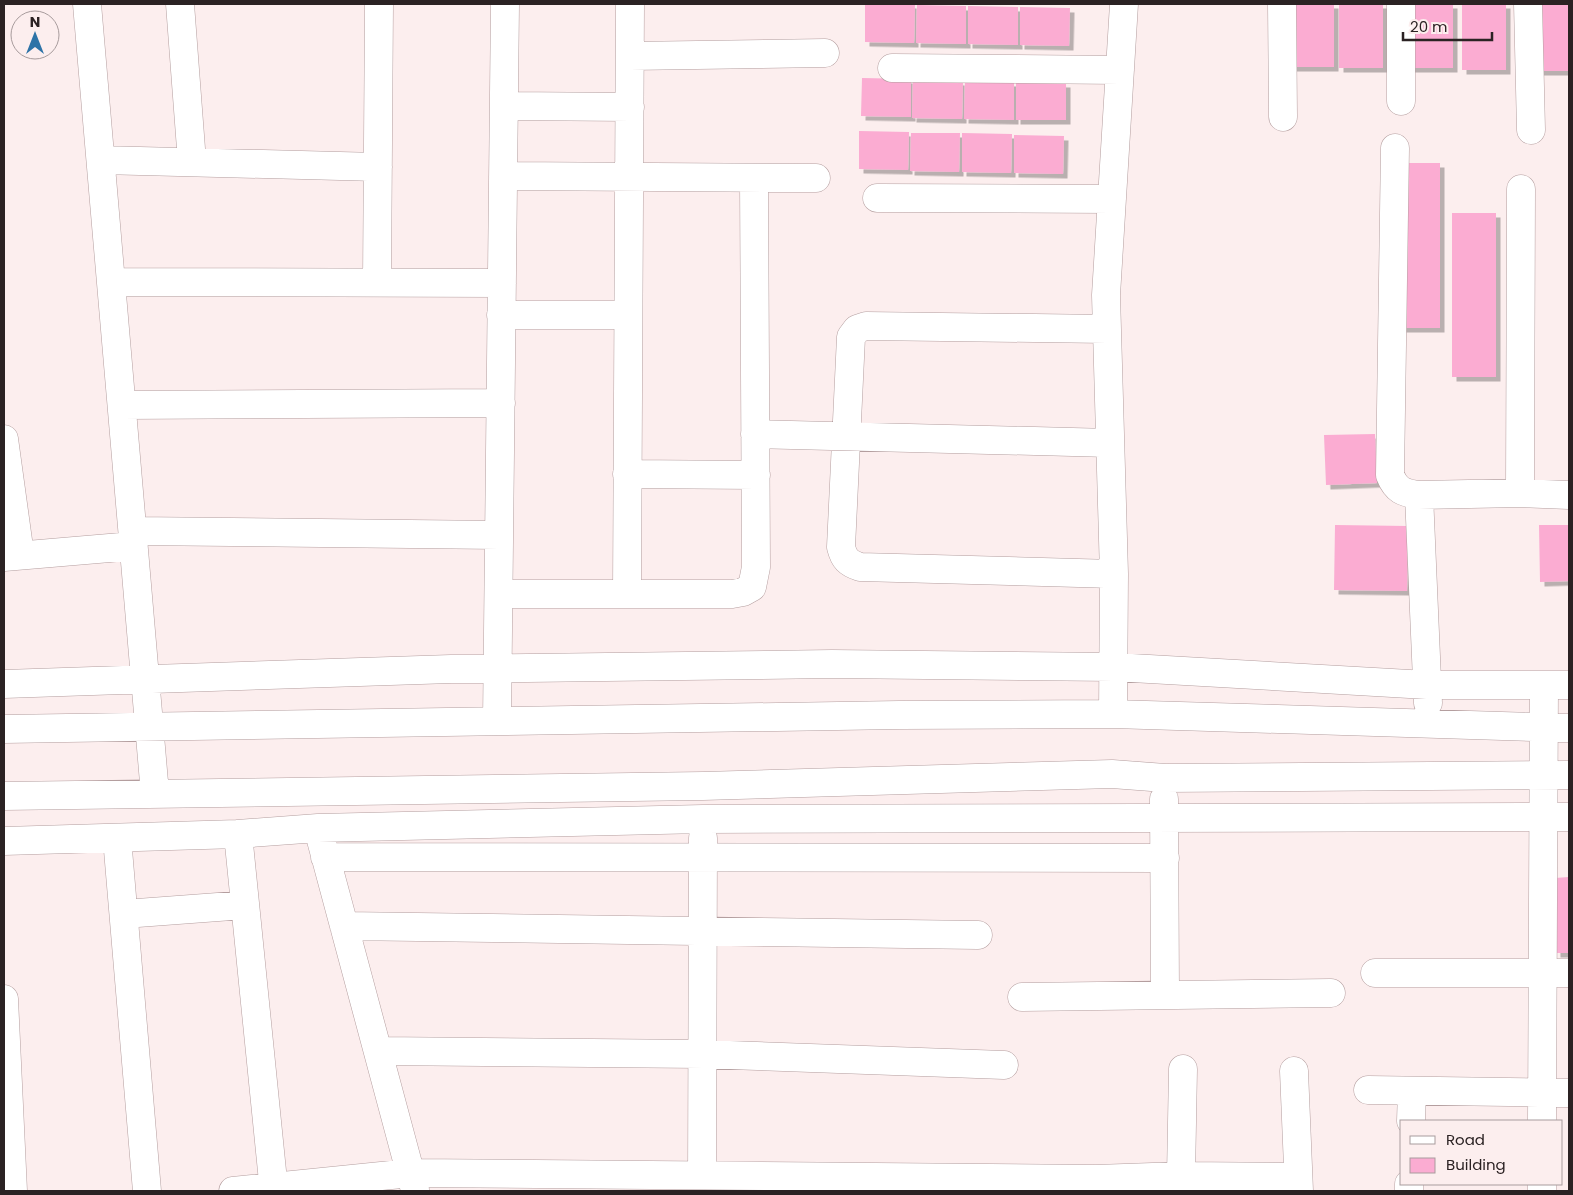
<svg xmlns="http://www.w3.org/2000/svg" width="1573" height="1195" viewBox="0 0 1573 1195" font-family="Poppins,sans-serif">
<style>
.building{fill:#fbacd2;filter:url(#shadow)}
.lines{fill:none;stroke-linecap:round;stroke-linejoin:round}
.minor-casing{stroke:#b49e9f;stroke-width:29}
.minor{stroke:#fff;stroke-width:28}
</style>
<defs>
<filter id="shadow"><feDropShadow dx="4.5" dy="4.5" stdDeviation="0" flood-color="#0004"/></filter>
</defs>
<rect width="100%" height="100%" fill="#fceeee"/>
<path class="building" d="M865 4H915L914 43 865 42Z
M1290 4H1334V67H1289Z
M1339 4H1383V68H1339Z
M1409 4H1453V68H1409Z
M1462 4H1506V70H1462Z
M1530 4H1569V71H1530Z
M917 5 966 6V44L916 43Z
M968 6 1018 7V45L968 44Z
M1020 7 1070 8 1069 46 1020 45Z
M862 78 911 79V117L861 116Z
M913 80 963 81 962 119 912 118Z
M965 81 1014 82V120L964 119Z
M1016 82 1066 83V120H1016Z
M859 131 909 132 908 170 859 169Z
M911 133H960L959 172 910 171Z
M962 133 1012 134 1011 173 962 172Z
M1014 135 1064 136 1063 174 1014 173Z
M1396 163H1440V328H1396Z
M1452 213H1496V377H1452Z
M1375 434 1377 483 1326 485 1324 435Z
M1335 525 1408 526 1407 591 1334 590Z
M1539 525H1569V581L1540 582Z
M1569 877V953H1556L1555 878Z"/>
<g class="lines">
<g class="minor-casing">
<path id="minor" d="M87 4 155 794
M180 4 192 162
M1282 4 1283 117
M1401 4V101
M1528 4 1531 130
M630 56 825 53
M892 68 1120 70
M504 106 630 107
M1395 148 1390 475C1396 490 1403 493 1419 495L1520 493 1569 495
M101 160 378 167
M503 176 816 178
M877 198 1112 199
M111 282 502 283
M377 282 379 4
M501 315H628
M1107 329 866 326 857 329 851 337 841 547C844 559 848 563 860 567L1114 574
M122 405 501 403
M755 434 1110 443
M4 439 20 555
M627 474 756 475
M1520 493 1521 189
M1419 495 1428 703
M133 531 499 535
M4 557 133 546
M499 594H732L743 592 752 587 756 567 754 178
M627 594 630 4
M4 684 451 669 832 664 1114 667 1427 685H1569
M1113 714 1114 574 1106 295 1124 4
M497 721 505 4
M4 729 899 715 1113 714 1569 728
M4 796 703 786 1112 774 1165 778 1569 775
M1164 799 1165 995
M238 834 274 1191
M117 838 147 1191
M321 840 415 1190
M4 841 238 834 318 828 703 819 1569 817
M325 857 1165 858
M124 914 245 905
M344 926 978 935
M1375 973H1569
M1022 997 1331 993
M4 999 13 1191
M378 1051 702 1054 1004 1065
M1294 1071 1299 1191
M1368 1090 1569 1093
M1411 1121 1412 1091
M1542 1121 1544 685
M1181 1176 1183 1069
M1542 1184V1191
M233 1191 411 1173 1096 1179 1181 1176 1298 1177
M702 1191 703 838
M1409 1191V1184"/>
</g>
<use href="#minor" class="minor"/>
</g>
<rect width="1573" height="1195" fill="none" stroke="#2b2223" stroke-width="10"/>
<rect x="1400" y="1120" width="162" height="65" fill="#fceeee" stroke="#a89c9d"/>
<rect x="1410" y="1136" width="25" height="8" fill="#ffffff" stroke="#a89c9d"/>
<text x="1446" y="1145" font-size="15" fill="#2b2223">Road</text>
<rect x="1410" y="1158" width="25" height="15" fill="#fbacd2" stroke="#a89c9d"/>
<text x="1446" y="1170" font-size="15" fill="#2b2223">Building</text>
<g transform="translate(35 35)"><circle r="24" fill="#fceeee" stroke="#a89c9d"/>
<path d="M0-4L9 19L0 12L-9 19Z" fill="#2d73a7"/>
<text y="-8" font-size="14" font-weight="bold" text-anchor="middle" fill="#2b2223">N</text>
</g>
<path d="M1403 32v8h89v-8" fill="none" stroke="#2b2223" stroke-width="2.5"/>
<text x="1410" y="32" font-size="15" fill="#2b2223" stroke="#fceeee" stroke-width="4" paint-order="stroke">20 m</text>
</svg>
